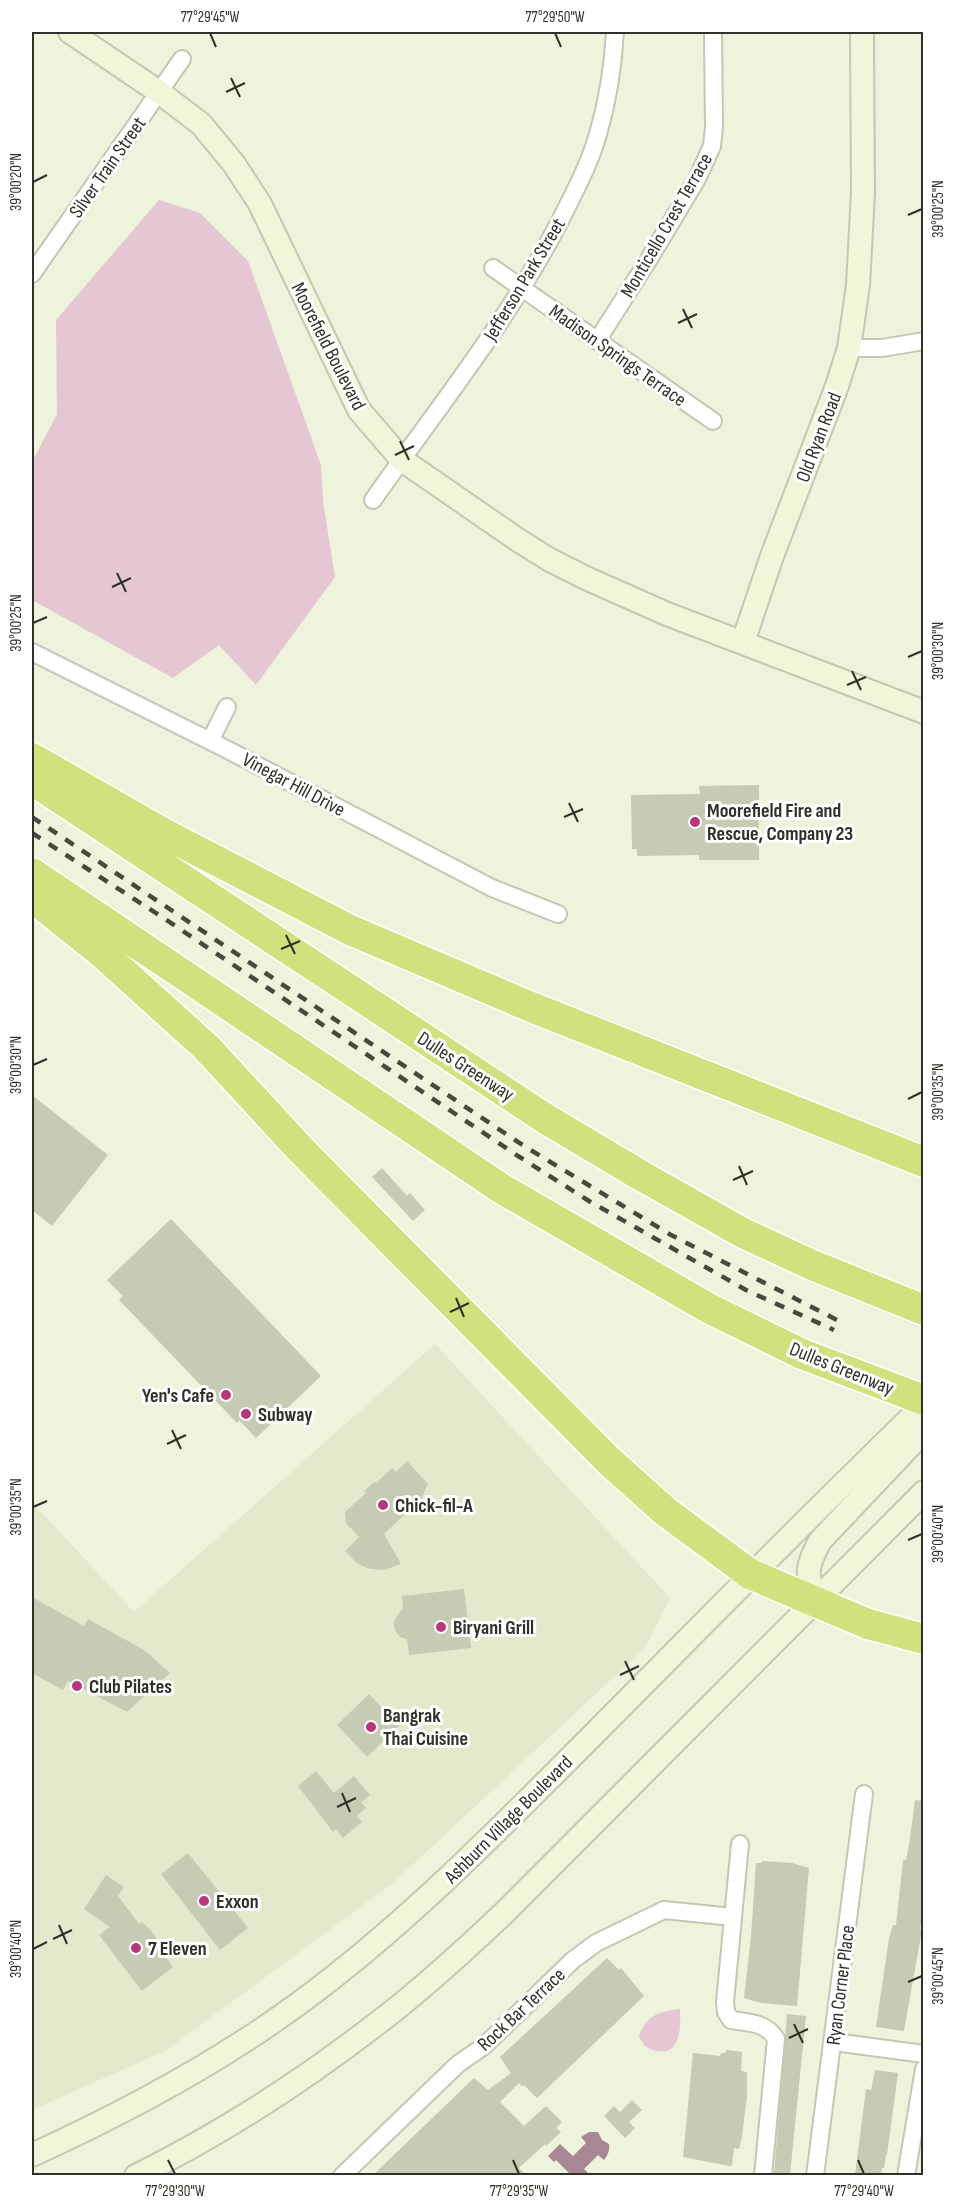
<svg xmlns="http://www.w3.org/2000/svg" width="955" height="2207" viewBox="0 0 955 2207" font-family="'Sofia Sans Condensed',sans-serif">
<style>
.built{fill:#e3eacb}
.green{fill:#e5c7d3}
.water{fill:#a88693}
.building{fill:#c6cbb4}
.lines{fill:none;stroke-linecap:round;stroke-linejoin:round}
.street-casing{stroke:#c3c8b2;stroke-width:20}
.secondary-casing{stroke:#c3c8b2;stroke-width:26}
.highway-casing{stroke:#fff;stroke-width:33}
.street{stroke:#fff;stroke-width:16}
.secondary{stroke:#f1f6d8;stroke-width:22}
.highway{stroke:#d0e27d;stroke-width:30}
.rail{stroke:#47493e;stroke-width:4.5;stroke-dasharray:10 10;stroke-linecap:butt}
.ticks{fill:none;stroke:#303229;stroke-width:2}
.poi-dot{fill:#ba357a;stroke:#fff;stroke-width:2}
.labels{text-anchor:middle;stroke-width:6;stroke-linejoin:round;paint-order:stroke}
.street-label{font-size:20px;fill:#303229;stroke:#fff}
.poi-label{font-size:20px;font-weight:bold;fill:#303229;stroke:#fff;text-anchor:start}
.neatline{fill:none;stroke:#303229;stroke-width:2}
.ticks-label{font-size:15px;text-anchor:middle;fill:#303229}
</style>
<rect width="100%" height="100%" fill="#eef3dc"/>
<path class="built" d="M435 1344 670 1598 645 1648 393 1883 165 2051 32 2110V1502L134 1612Z"/>
<path class="green" d="M159 200 200 213 248 261 321 465 323 501 335 577 256 685 219 645 173 678 32 600V462L57 414 56 320Z
M680 2009C681 2026 681 2056 657 2051 647 2049 643 2045 639 2036 646 2016 659 2011 680 2009Z"/>
<path class="water" d="M589 2132H598L602 2140 609 2144C610 2150 608 2155 604 2160L598 2155 584 2169 590 2175H571L556 2160 554 2162 548 2156 560 2144 573 2156 586 2143 581 2137Z"/>
<path class="building" d="M759 785V860H699V855L637 856V849H632L631 795 700 794 699 786Z
M32 1095 108 1155 52 1226 32 1210Z
M382 1168 407 1196 410 1193 425 1210 413 1221 372 1177Z
M171 1219 321 1376 256 1438 239 1420 237 1423 119 1300 123 1296 107 1280Z
M407 1461 428 1484 421 1499 384 1534 401 1564 384 1570 370 1569 358 1564 345 1551 359 1537 346 1523 345 1512 366 1493 364 1491 374 1482 376 1483 392 1468 396 1472Z
M464 1589 471 1648 409 1655 407 1639 400 1637 395 1631 394 1625 395 1619 403 1608 402 1596Z
M32 1597 84 1626 88 1619 144 1650 170 1673 127 1712 68 1681 63 1690 32 1673Z
M369 1694 399 1726 367 1757 337 1725Z
M316 1771 334 1793 354 1776 370 1795 361 1802 366 1808 357 1816 362 1822 343 1838 336 1829 333 1832 298 1786Z
M915 1800 924 1801V1905L920 1929 922 1930 904 2031 876 2027 889 1938 893 1925H896L903 1860H906L909 1845Z
M188 1853 248 1928 220 1950 161 1874Z
M762 1861 792 1863 809 1868 797 2006 761 2003 744 1998 751 1936 756 1863H761Z
M106 1875 124 1887 118 1896 139 1924 142 1922 150 1929 160 1943 159 1944 165 1952 164 1954 173 1967 142 1991 99 1935 110 1927 84 1909Z
M607 1958 619 1970 621 1968 644 1996 537 2098 524 2085 522 2086 519 2083 500 2102 524 2126 546 2106 562 2122 556 2128 561 2132 546 2146 545 2144 519 2168 526 2175H373L474 2078 488 2090 511 2073 500 2057Z
M787 2014 806 2016 790 2175H774Z
M726 2050 742 2052 741 2071 747 2072V2096L742 2137 739 2149 734 2148 732 2165 730 2166 683 2157 693 2053 720 2056 721 2053H726Z
M875 2070 898 2073 887 2155H886L884 2168H882L881 2175H855L866 2089 871 2090Z
M632 2100 642 2110 629 2122 635 2128 625 2138 604 2116 614 2106 620 2112Z"/>
<g class="lines">
<g class="street-casing">
<path id="street" d="M493 268 713 421
M32 274 182 59
M597 341 649 259 697 179 712 146 714 127 713 32
M849 348H882L924 341
M373 500C438 407 510 319 562 217 575 191 590 163 598 134 608 100 613 67 615 32
M32 652 228 750 492 888 558 914
M210 741 227 707
M740 1844 725 2002 726 2012 731 2020C749 2023 766 2022 776 2039L763 2176
M834 2042 924 2054
M342 2176 458 2064 484 2046 573 1960 596 1943 664 1910 733 1917
M815 2176 864 1794
M906 2176 924 2069"/>
</g>
<g class="secondary-casing">
<path id="secondary" d="M70 32 159 92 201 124 234 164 260 204 359 410 402 460 518 540 550 560 588 579 667 614 924 712
M743 642 772 556 837 386 849 348 858 285 863 193 862 32
M815 1601C806 1571 806 1568 820 1541L924 1431
M32 2155C124 2113 215 2065 298 2004 406 1925 499 1829 594 1734 703 1624 812 1513 924 1405
M136 2176C227 2131 312 2075 392 2012 431 1981 468 1947 504 1913L924 1492"/>
</g>
<g class="highway-casing">
<path id="highway" d="M32 758 165 834 350 930 531 1007 924 1162
M32 780 546 1119 640 1175 743 1233 812 1265 924 1310
M32 873 502 1189 710 1309 802 1354 924 1400
M32 897 102 953 207 1048 301 1150 609 1461 666 1512 750 1574 868 1624 924 1639"/>
</g>
<use href="#street" class="street"/>
<use href="#secondary" class="secondary"/>
<use href="#highway" class="highway"/>
<path class="rail" d="M32 817 524 1146 671 1235 837 1320
M32 833 162 917 518 1156 589 1201 746 1290 834 1330"/>
</g>
<path class="ticks" d="M210 33 216 47M555 33 561 47M231 78 240 97M226 92 245 83M33 182 47 175M908 215 922 209M683 309 692 328M678 323 697 314M400 441 409 460M395 455 414 446M117 573 126 592M112 587 131 578M33 623 47 617M908 657 922 651M852 671 861 690M847 685 866 677M569 803 578 822M564 817 583 809M286 935 295 954M281 949 300 941M33 1065 47 1059M908 1099 922 1092M739 1166 747 1185M733 1180 753 1171M456 1298 464 1317M450 1312 469 1303M172 1430 181 1449M167 1444 186 1435M33 1507 47 1501M908 1540 922 1534M625 1661 634 1680M620 1675 639 1666M342 1793 350 1812M337 1807 356 1798M59 1925 67 1944M53 1939 72 1930M33 1949 47 1942M908 1982 922 1976M794 2024 803 2043M789 2038 808 2029M168 2160 175 2174M513 2160 519 2174M858 2160 864 2174"/>
<g class="poi-dot">
<circle cx="695" cy="822" r="6"/>
<circle cx="226" cy="1395" r="6"/>
<circle cx="246" cy="1414" r="6"/>
<circle cx="383" cy="1505" r="6"/>
<circle cx="441" cy="1627" r="6"/>
<circle cx="77" cy="1686" r="6"/>
<circle cx="371" cy="1727" r="6"/>
<circle cx="204" cy="1901" r="6"/>
<circle cx="136" cy="1948" r="6"/>
</g>
<g class="labels">
<g class="street-label">
<text transform="translate(107 167) rotate(-55)" y="7">Silver Train Street</text>
<text transform="translate(666 225) rotate(-60)" y="7">Monticello Crest Terrace</text>
<text transform="translate(524 279) rotate(-59)" y="7">Jefferson Park Street</text>
<text transform="translate(329 346) rotate(63)" y="7">Moorefield Boulevard</text>
<text transform="translate(618 355) rotate(35)" y="7">Madison Springs Terrace</text>
<text transform="translate(818 437) rotate(-69)" y="7">Old Ryan Road</text>
<text transform="translate(294 784) rotate(28)" y="7">Vinegar Hill Drive</text>
<text transform="translate(466 1066) rotate(33)" y="7">Dulles Greenway</text>
<text transform="translate(842 1368) rotate(22)" y="7">Dulles Greenway</text>
<text transform="translate(508 1819) rotate(-45)" y="7">Ashburn Village Boulevard</text>
<text transform="translate(840 1985) rotate(-83)" y="7">Ryan Corner Place</text>
<text transform="translate(521 2009) rotate(-43)" y="7">Rock Bar Terrace</text>
</g>
<g class="poi-label">
<text x="707" y="817">Moorefield Fire and<tspan x="707" dy="23">Rescue, Company 23</tspan></text>
<text x="214" y="1402" text-anchor="end">Yen's Cafe</text>
<text x="258" y="1421">Subway</text>
<text x="395" y="1512">Chick-fil-A</text>
<text x="453" y="1634">Biryani Grill</text>
<text x="89" y="1693">Club Pilates</text>
<text x="383" y="1722">Bangrak<tspan x="383" dy="23">Thai Cuisine</tspan></text>
<text x="216" y="1908">Exxon</text>
<text x="148" y="1955">7 Eleven</text>
</g>
</g>
<rect width="955" height="2207" fill="none" stroke="#ffffff" stroke-width="66"/>
<rect x="33" y="33" width="889" height="2141" class="neatline"/>
<g class="ticks-label">
<text x="210" y="22">77°29'45"W</text>
<text x="555" y="22">77°29'50"W</text>
<text transform="translate(16 182) rotate(-90)" y="5">39°00'20"N</text>
<text transform="translate(938 209) rotate(-90)" y="5">39°00'25"N</text>
<text transform="translate(16 623) rotate(-90)" y="5">39°00'25"N</text>
<text transform="translate(938 651) rotate(-90)" y="5">39°00'30"N</text>
<text transform="translate(16 1065) rotate(-90)" y="5">39°00'30"N</text>
<text transform="translate(938 1092) rotate(-90)" y="5">39°00'35"N</text>
<text transform="translate(16 1507) rotate(-90)" y="5">39°00'35"N</text>
<text transform="translate(938 1534) rotate(-90)" y="5">39°00'40"N</text>
<text transform="translate(16 1949) rotate(-90)" y="5">39°00'40"N</text>
<text transform="translate(938 1976) rotate(-90)" y="5">39°00'45"N</text>
<text x="175" y="2196">77°29'30"W</text>
<text x="519" y="2196">77°29'35"W</text>
<text x="864" y="2196">77°29'40"W</text>
</g>
</svg>
